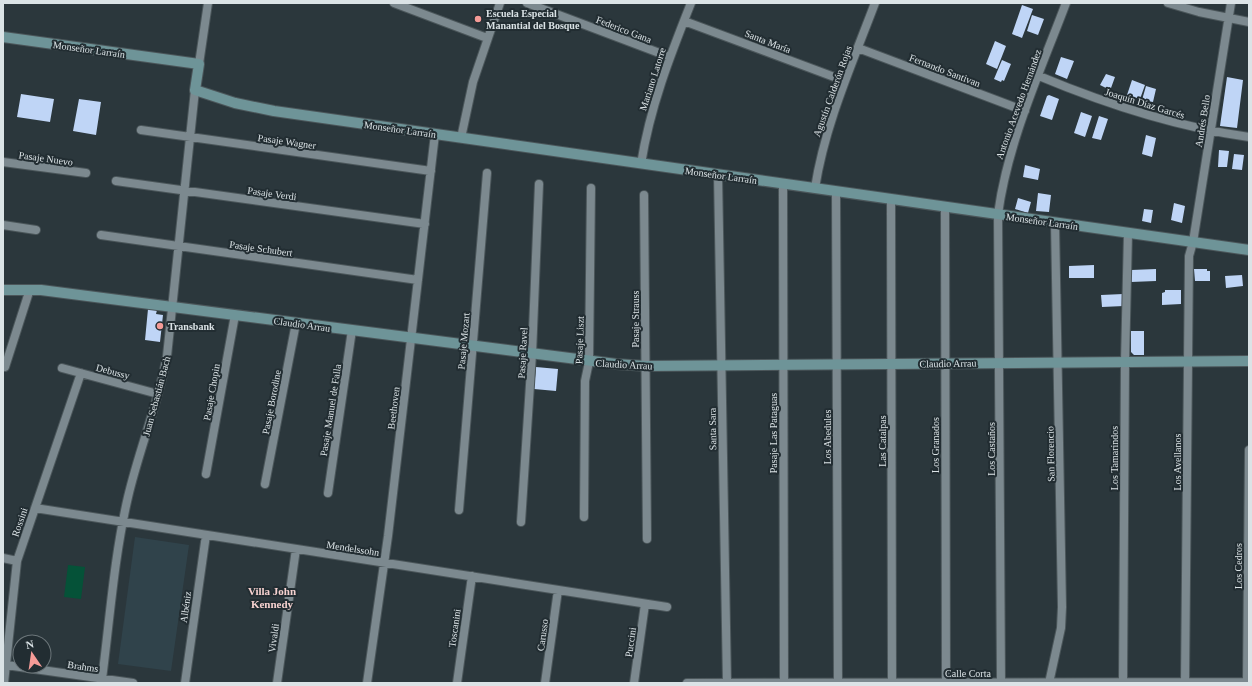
<svg xmlns="http://www.w3.org/2000/svg" width="1252" height="686" viewBox="0 0 1252 686" font-family="'Times New Roman',serif">
<style>
.built{fill:#30434b}
.green{fill:#055238}
.building{fill:#bfd5f6}
.lines{fill:none;stroke-linecap:round;stroke-linejoin:round}
.street-casing{stroke:#4b565a;stroke-width:10}
.secondary-casing{stroke:#4b565a;stroke-width:12}
.street{stroke:#7c898f;stroke-width:8}
.secondary{stroke:#6e9498;stroke-width:10}
.poi-dot{fill:#f59b97;stroke:#222d32;stroke-width:1.5}
.labels{text-anchor:middle;stroke-width:4;stroke-linejoin:round;paint-order:stroke}
.poi-label{font-size:10px;font-weight:bold;fill:#dbe3e6;stroke:#222d32;text-anchor:start}
.street-label{font-size:10px;fill:#dbe3e6;stroke:#222d32}
.neighbourhood-label{font-size:11px;font-weight:bold;fill:#f6d2d0;stroke:#222d32}
</style>
<rect width="100%" height="100%" fill="#2b373c"/>
<path class="built" d="M135 537 189 545 171 671 118 664Z"/>
<path class="green" d="M68 565 85 567 81 599 64 597Z"/>
<path class="building" d="M1022 5 1033 9 1022 38 1012 34Z
M1032 15 1044 19 1038 35 1027 31Z
M995 41 1006 46 997 69 986 64Z
M1061 57 1074 61 1067 79 1055 74Z
M1002 60 1011 64 1004 81 1002 80 1001 82 994 79Z
M1106 74 1115 77 1111 88 1109 87 1108 89 1100 85Z
M1227 77 1243 80 1237 128 1220 126Z
M1132 80 1145 85 1140 99 1127 95Z
M1146 86 1156 89 1153 102 1142 100Z
M21 94 54 99 50 122 17 117Z
M1049 95 1059 99 1052 120 1040 116 1047 96Z
M79 99 101 102 96 135 73 131Z
M1081 112 1092 116 1085 137 1074 133Z
M1099 116 1108 119 1101 140 1092 138Z
M1146 135 1156 138 1152 157 1142 154Z
M1219 150 1229 151 1227 167H1218Z
M1234 154 1244 155 1242 170 1232 169Z
M1025 165 1040 169 1038 180 1023 177Z
M1038 193 1051 195 1049 212 1036 211Z
M1018 198 1031 202 1028 213 1015 209Z
M1174 203 1185 206 1182 223 1171 220Z
M1144 209 1153 210 1151 223 1142 221Z
M1094 265V278H1069V266Z
M1156 269V281L1131 282V270Z
M1194 269H1207V271H1210V281H1195Z
M1242 275 1243 286 1226 288 1225 276Z
M1165 290H1181V304L1162 305V293L1165 292Z
M1123 294 1124 306 1102 307 1101 295Z
M148 309 157 310 156 314 163 315 160 342 145 340Z
M1131 331H1144V355H1134L1131 352Z
M536 367 558 369 556 391 534 389Z"/>
<g class="lines">
<g class="street-casing">
<path id="street" d="M394 3 487 38
M527 3 670 57
M1168 3 1199 12 1249 22
M684 21 845 81
M858 48 1025 111
M199 64 208 3
M1039 76C1106 104 1176 127 1249 137
M141 130 431 171
M461 138 473 82 500 3
M3 162 86 173
M641 164C650 107 670 56 691 3
M718 175 727 683
M116 181 425 224
M783 184 784 683
M815 188C825 124 852 64 875 3
M836 191 838 683
M644 195 647 539
M891 199 892 683
M945 207 946 683
M3 225 36 230
M101 235 418 280
M5 367 30 289
M62 368 158 394
M206 474 235 315
M265 484 296 323
M328 493 352 330
M35 508 667 607
M459 510 487 173
M584 517 585 381 589 362 591 188
M521 522 532 354 539 184
M3 558 17 561
M6 665 133 683
M102 679C110 618 114 557 128 497 139 450 158 404 167 356L195 90
M1247 682 1249 450
M4 683 17 561 81 373
M185 683 206 535
M277 683 296 549
M367 683 388 536 435 134
M457 683 472 576
M545 683 558 590
M634 683 645 604
M687 683 1249 682
M1001 683 998 214C1008 141 1040 72 1066 3
M1049 683 1061 628 1062 607 1055 223
M1123 683 1125 362 1128 233
M1185 683 1189 256 1193 242 1231 3"/>
</g>
<g class="secondary-casing">
<path id="secondary" d="M3 37 199 64 195 90 235 103 274 111 1249 250
M3 290H41L616 364 646 366 1249 361"/>
</g>
<use href="#street" class="street"/>
<use href="#secondary" class="secondary"/>
</g>
<g class="poi-dot">
<circle cx="478" cy="19" r="4"/>
<circle cx="160" cy="326" r="4"/>
</g>
<g class="labels">
<g class="poi-label">
<text x="486" y="17">Escuela Especial<tspan x="486" dy="12">Manantial del Bosque</tspan></text>
<text x="168" y="330">Transbank</text>
</g>
<g class="street-label">
<text transform="translate(624 29) rotate(21)" y="4">Federico Gana</text>
<text transform="translate(768 41) rotate(21)" y="4">Santa María</text>
<text transform="translate(89 49) rotate(8)" y="4">Monseñor Larraín</text>
<text transform="translate(945 70) rotate(21)" y="4">Fernando Santivan</text>
<text transform="translate(652 79) rotate(-72)" y="4">Mariano Latorre</text>
<text transform="translate(832 91) rotate(-70)" y="4">Agustín Calderón Rojas</text>
<text transform="translate(1145 103) rotate(17)" y="4">Joaquín Díaz Garcés</text>
<text transform="translate(1018 104) rotate(-70)" y="4">Antonio Acevedo Hernández</text>
<text transform="translate(1202 121) rotate(-81)" y="4">Andrés Bello</text>
<text transform="translate(400 129) rotate(8)" y="4">Monseñor Larraín</text>
<text transform="translate(287 141) rotate(8)" y="4">Pasaje Wagner</text>
<text transform="translate(46 158) rotate(8)" y="4">Pasaje Nuevo</text>
<text transform="translate(721 175) rotate(8)" y="4">Monseñor Larraín</text>
<text transform="translate(272 193) rotate(8)" y="4">Pasaje Verdi</text>
<text transform="translate(1042 221) rotate(8)" y="4">Monseñor Larraín</text>
<text transform="translate(261 248) rotate(8)" y="4">Pasaje Schubert</text>
<text transform="translate(635 319) rotate(-90)" y="4">Pasaje Strauss</text>
<text transform="translate(302 324) rotate(8)" y="4">Claudio Arrau</text>
<text transform="translate(579 340) rotate(-88)" y="4">Pasaje Liszt</text>
<text transform="translate(463 341) rotate(-85)" y="4">Pasaje Mozart</text>
<text transform="translate(522 353) rotate(-87)" y="4">Pasaje Ravel</text>
<text transform="translate(948 363) rotate(-1)" y="4">Claudio Arrau</text>
<text transform="translate(624 364) rotate(3)" y="4">Claudio Arrau</text>
<text transform="translate(113 371) rotate(15)" y="4">Debussy</text>
<text transform="translate(211 392) rotate(-80)" y="4">Pasaje Chopin</text>
<text transform="translate(156 396) rotate(-75)" y="4">Juan Sebastián Bach</text>
<text transform="translate(271 402) rotate(-79)" y="4">Pasaje Borodine</text>
<text transform="translate(393 408) rotate(-83)" y="4">Beethoven</text>
<text transform="translate(330 410) rotate(-81)" y="4">Pasaje Manuel de Falla</text>
<text transform="translate(712 429) rotate(-91)" y="4">Santa Sara</text>
<text transform="translate(773 433) rotate(-90)" y="4">Pasaje Las Pataguas</text>
<text transform="translate(827 437) rotate(-90)" y="4">Los Abedules</text>
<text transform="translate(882 441) rotate(-90)" y="4">Las Catalpas</text>
<text transform="translate(935 445) rotate(-90)" y="4">Los Granados</text>
<text transform="translate(991 449) rotate(-90)" y="4">Los Castaños</text>
<text transform="translate(1050 454) rotate(-91)" y="4">San Florencio</text>
<text transform="translate(1114 458) rotate(-90)" y="4">Los Tamarindos</text>
<text transform="translate(1177 462) rotate(-90)" y="4">Los Avellanos</text>
<text transform="translate(19 522) rotate(-71)" y="4">Rossini</text>
<text transform="translate(353 548) rotate(9)" y="4">Mendelssohn</text>
<text transform="translate(1238 566) rotate(-90)" y="4">Los Cedros</text>
<text transform="translate(185 607) rotate(-82)" y="4">Albéniz</text>
<text transform="translate(454 628) rotate(-82)" y="4">Toscanini</text>
<text transform="translate(542 635) rotate(-82)" y="4">Carusso</text>
<text transform="translate(273 638) rotate(-82)" y="4">Vivaldi</text>
<text transform="translate(630 642) rotate(-82)" y="4">Puccini</text>
<text transform="translate(83 666) rotate(8)" y="4">Brahms</text>
<text x="968" y="677">Calle Corta</text>
</g>
<g class="neighbourhood-label">
<text x="272" y="595">Villa John<tspan x="272" dy="13">Kennedy</tspan></text>
</g>
</g>
<rect width="1252" height="686" fill="none" stroke="#dbe3e6" stroke-width="8"/>
<g transform="translate(32 654) rotate(347)"><circle r="19" fill="#222d32" stroke="#6c767a"/>
<path d="M0-3L7 15L0 10L-7 15Z" fill="#f59b97"/>
<text y="-6" font-size="11" font-weight="bold" text-anchor="middle" fill="#dbe3e6">N</text>
</g>
</svg>
